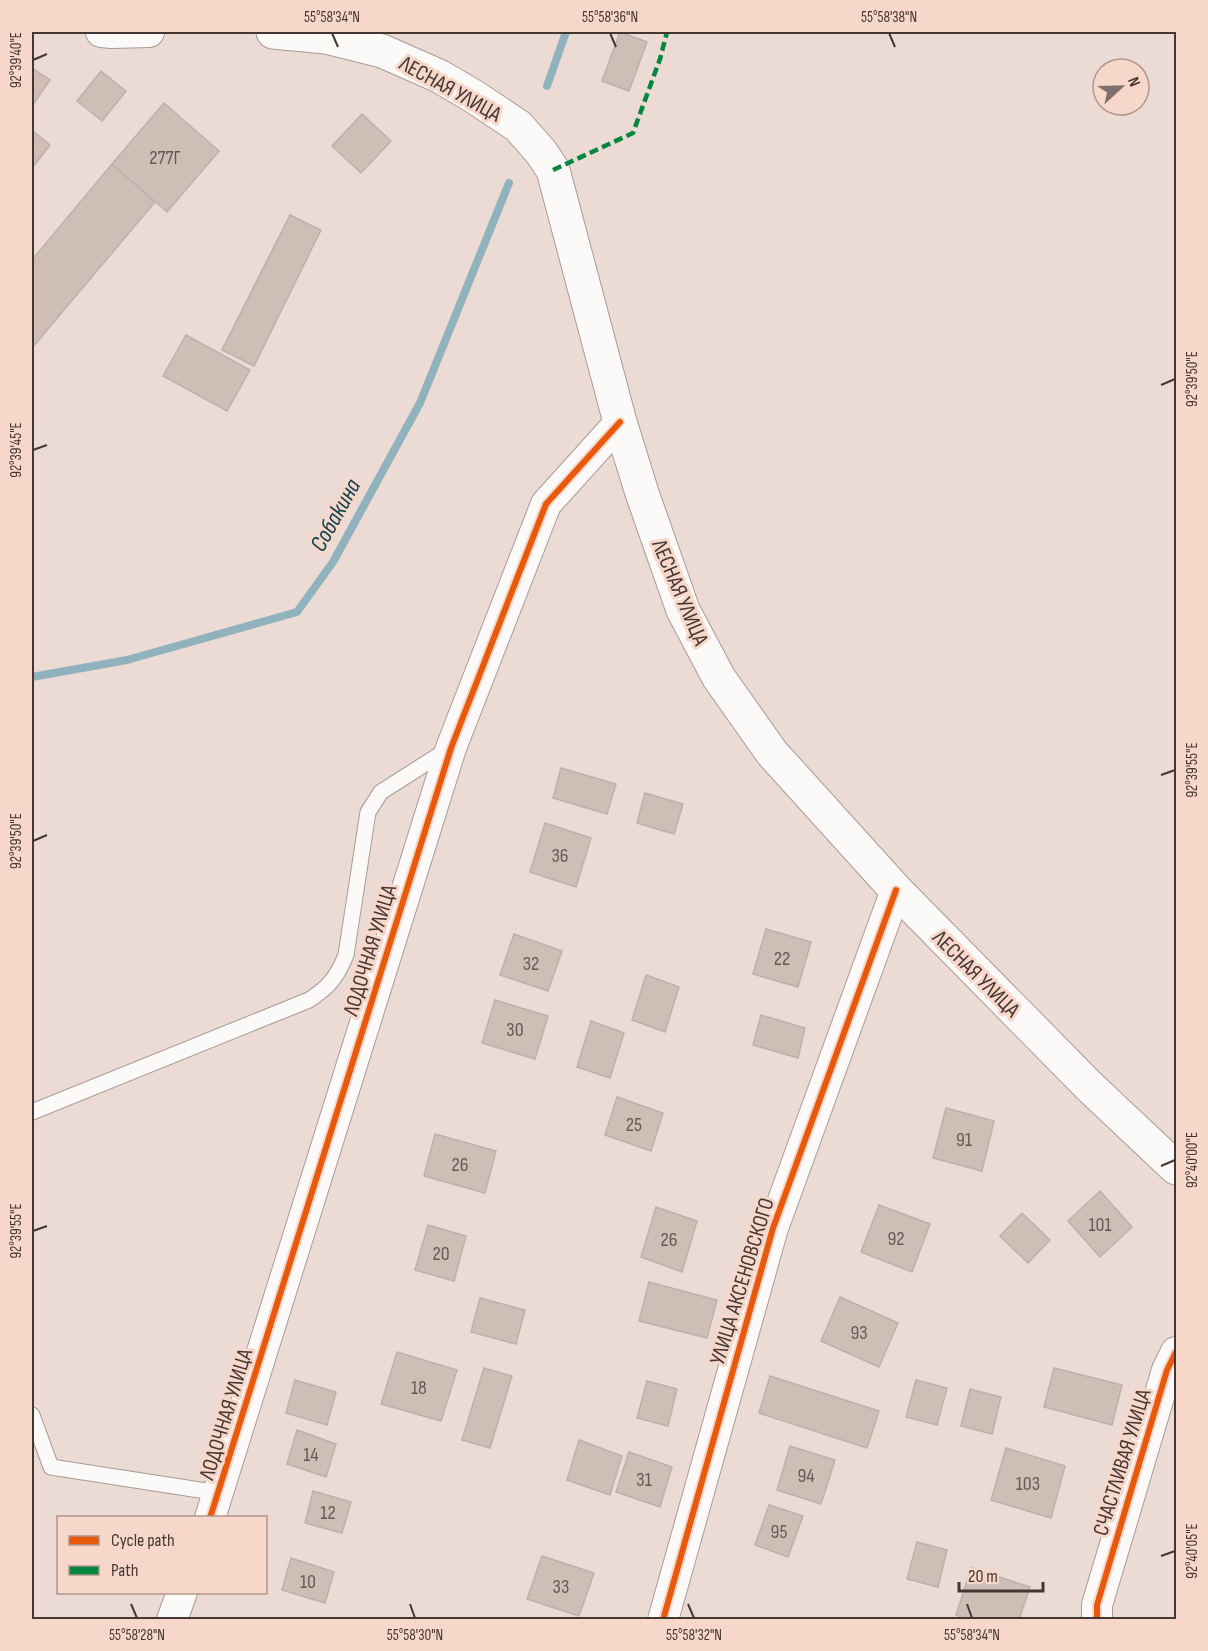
<svg xmlns="http://www.w3.org/2000/svg" width="1208" height="1651" viewBox="0 0 1208 1651" font-family="'Sofia Sans Condensed',sans-serif">
<style>
.lines{fill:none;stroke-linecap:round;stroke-linejoin:round}
.stream{stroke:#90b2bd;stroke-width:8}
.building{fill:#cfbeb6;stroke:#bdb0ab;stroke-width:1.5}
.service-casing{stroke:#a89b95;stroke-width:17}
.minor-casing{stroke:#a89b95;stroke-width:32}
.secondary-casing{stroke:#a89b95;stroke-width:35}
.service{stroke:#fcfaf9;stroke-width:15}
.minor{stroke:#fcfaf9;stroke-width:30}
.secondary{stroke:#fcfaf9;stroke-width:33}
.quiet{stroke:#00873e;stroke-width:4.5;stroke-dasharray:9 4.5;stroke-linecap:butt}
.cycleway-casing{stroke:#f7d7c9;stroke-width:10}
.cycleway{stroke:#e8590c;stroke-width:6}
.ticks{fill:none;stroke:#443732;stroke-width:2}
.labels{text-anchor:middle;stroke-width:6;stroke-linejoin:round;paint-order:stroke}
.number-label{font-size:20px;fill:#675953}
.street-label{font-size:22px;fill:#443732;stroke:#f7d7c9}
.water-label{font-size:24px;font-style:italic;fill:#0d404e;stroke:#f7d7c9}
.neatline{fill:none;stroke:#443732;stroke-width:2}
.ticks-label{font-size:15px;text-anchor:middle;fill:#443732}
</style>
<rect width="100%" height="100%" fill="#ecdbd4"/>
<g class="lines">
<path class="stream" d="M547 86 566 32
M32 677 127 660 297 612 333 562 420 403 509 183"/>
</g>
<path class="building" d="M620 32 647 42 629 91 602 81Z
M32 68 50 80 32 106Z
M101 71 126 91 102 121 77 101Z
M164 103 219 151 167 212 112 164Z
M362 114 391 141 361 173 332 146Z
M32 130 50 145 32 168Z
M112 164 155 202 32 348V260Z
M290 215 321 230 254 366 222 350Z
M186 335 250 370 227 411 163 376Z
M561 768 616 784 607 814 553 798Z
M645 793 683 804 674 834 637 823Z
M545 823 591 838 576 887 530 872Z
M766 929 811 942 798 987 753 974Z
M514 934 562 951 548 991 500 975Z
M646 975 679 987 665 1032 632 1020Z
M495 1000 548 1016 535 1059 482 1043Z
M761 1015 805 1028 798 1058 753 1045Z
M591 1021 624 1033 610 1078 577 1067Z
M617 1097 663 1113 651 1151 605 1135Z
M946 1108 994 1121 982 1171 933 1158Z
M435 1134 496 1151 485 1193 424 1176Z
M1100 1191 1132 1227 1100 1257 1068 1221Z
M879 1205 930 1224 912 1272 861 1252Z
M656 1207 697 1221 682 1272 641 1257Z
M1022 1213 1050 1240 1028 1263 1000 1236Z
M428 1225 466 1236 454 1281 415 1270Z
M649 1282 717 1300 707 1338 639 1321Z
M840 1297 898 1323 879 1367 821 1341Z
M480 1298 525 1310 516 1344 471 1332Z
M397 1352 457 1370 441 1421 381 1404Z
M484 1368 512 1376 490 1448 462 1440Z
M1054 1368 1122 1385 1112 1425 1044 1407Z
M770 1376 879 1411 867 1448 759 1413Z
M295 1380 336 1392 327 1425 286 1413Z
M916 1380 947 1388 937 1425 906 1417Z
M647 1381 677 1389 668 1426 637 1418Z
M970 1389 1001 1397 992 1434 961 1426Z
M297 1430 336 1444 326 1477 287 1464Z
M579 1440 622 1456 610 1495 567 1480Z
M790 1446 835 1460 821 1504 777 1490Z
M1006 1448 1065 1466 1051 1518 991 1500Z
M629 1452 672 1467 660 1507 616 1492Z
M313 1491 351 1502 342 1533 305 1523Z
M769 1505 803 1516 788 1557 755 1545Z
M917 1542 947 1550 938 1587 907 1579Z
M542 1556 594 1573 579 1616 527 1599Z
M291 1558 334 1572 325 1603 282 1590Z
M971 1568 1030 1587 1019 1620H969L956 1615Z"/>
<g class="lines">
<g class="service-casing">
<path id="service" d="M32 1112 309 1000C329 987 337 977 346 955L368 812 381 792 447 750
M32 1415 51 1467 219 1493"/>
</g>
<g class="minor-casing">
<path id="minor" d="M101 32 112 33 149 32
M210 1518 451 748 546 504 620 422
M172 1620 182 1592
M663 1620 773 1228 896 890
M1097 1620V1605L1167 1370 1176 1352"/>
</g>
<g class="secondary-casing">
<path id="secondary" d="M273 32 326 37 382 51 439 76 473 96 518 126 541 152 553 170 620 422 642 493 683 610 719 678 772 753 896 890 1089 1086 1176 1168"/>
</g>
<use href="#service" class="service"/>
<use href="#minor" class="minor"/>
<use href="#secondary" class="secondary"/>
<path class="quiet" d="M553 170 633 133 660 59 667 32"/>
<g class="cycleway-casing">
<path id="cycleway" d="M210 1518 451 748 546 504 620 422
M663 1620 773 1228 896 890
M1097 1620V1605L1167 1370 1176 1352"/>
</g>
<use href="#cycleway" class="cycleway"/>
</g>
<path class="ticks" d="M332 33 338 47M610 33 616 47M889 33 895 47M33 60 47 54M1161 385 1175 379M33 450 47 445M1161 775 1175 770M33 841 47 835M1161 1166 1175 1160M33 1231 47 1226M1161 1556 1175 1551M131 1604 137 1618M410 1604 415 1618M688 1604 694 1618M967 1604 972 1618"/>
<g class="labels">
<g class="number-label">
<text x="165" y="164">277Г</text>
<text x="560" y="862">36</text>
<text x="782" y="965">22</text>
<text x="531" y="970">32</text>
<text x="515" y="1036">30</text>
<text x="634" y="1131">25</text>
<text x="964" y="1146">91</text>
<text x="460" y="1171">26</text>
<text x="1100" y="1231">101</text>
<text x="896" y="1245">92</text>
<text x="669" y="1246">26</text>
<text x="441" y="1260">20</text>
<text x="859" y="1339">93</text>
<text x="419" y="1394">18</text>
<text x="311" y="1461">14</text>
<text x="806" y="1482">94</text>
<text x="644" y="1486">31</text>
<text x="1028" y="1490">103</text>
<text x="328" y="1519">12</text>
<text x="779" y="1538">95</text>
<text x="308" y="1588">10</text>
<text x="561" y="1593">33</text>
</g>
<g class="street-label">
<text transform="translate(451 88) rotate(29)" y="8">ЛЕСНАЯ УЛИЦА</text>
<text transform="translate(681 592) rotate(67)" y="8">ЛЕСНАЯ УЛИЦА</text>
<text transform="translate(369 950) rotate(-73)" y="8">ЛОДОЧНАЯ УЛИЦА</text>
<text transform="translate(977 973) rotate(45)" y="8">ЛЕСНАЯ УЛИЦА</text>
<text transform="translate(741 1281) rotate(-73)" y="8">УЛИЦА АКСЕНОВСКОГО</text>
<text transform="translate(225 1414) rotate(-73)" y="8">ЛОДОЧНАЯ УЛИЦА</text>
<text transform="translate(1121 1462) rotate(-73)" y="8">СЧАСТЛИВАЯ УЛИЦА</text>
</g>
<g class="water-label">
<text transform="translate(335 515) rotate(-61)" y="8">Собакина</text>
</g>
</g>
<rect width="1208" height="1651" fill="none" stroke="#f7d7c9" stroke-width="66"/>
<rect x="57" y="1516" width="210" height="78" fill="#f7d7c9" stroke="#af978d" stroke-width="1.5"/>
<rect x="69" y="1536" width="30" height="9" fill="#e8590c" stroke="#af978d" stroke-width="1.5"/>
<text x="111" y="1546" font-size="18" fill="#443732">Cycle path</text>
<rect x="69" y="1566" width="30" height="9" fill="#00873e" stroke="#af978d" stroke-width="1.5"/>
<text x="111" y="1576" font-size="18" fill="#443732">Path</text>
<g transform="translate(1121 87) rotate(68)"><circle r="28" fill="#f7d7c9" stroke="#af978d" stroke-width="1.5"/>
<path d="M0-4.5L10 22L0 15L-10 22Z" fill="#7f706b"/>
<text y="-9" font-size="16" font-weight="bold" text-anchor="middle" fill="#443732">N</text>
</g>
<path d="M959 1582v9h84v-9" fill="none" stroke="#443732" stroke-width="3"/>
<text x="968" y="1582" font-size="18" fill="#443732" stroke="#f7d7c9" stroke-width="4.5" paint-order="stroke">20 m</text>
<rect x="33" y="33" width="1142" height="1585" class="neatline"/>
<g class="ticks-label">
<text x="332" y="22">55°58'34"N</text>
<text x="610" y="22">55°58'36"N</text>
<text x="889" y="22">55°58'38"N</text>
<text transform="translate(16 60) rotate(-90)" y="5">92°39'40"E</text>
<text transform="translate(1192 379) rotate(-90)" y="5">92°39'50"E</text>
<text transform="translate(16 450) rotate(-90)" y="5">92°39'45"E</text>
<text transform="translate(1192 770) rotate(-90)" y="5">92°39'55"E</text>
<text transform="translate(16 841) rotate(-90)" y="5">92°39'50"E</text>
<text transform="translate(1192 1160) rotate(-90)" y="5">92°40'00"E</text>
<text transform="translate(16 1231) rotate(-90)" y="5">92°39'55"E</text>
<text transform="translate(1192 1551) rotate(-90)" y="5">92°40'05"E</text>
<text x="137" y="1640">55°58'28"N</text>
<text x="415" y="1640">55°58'30"N</text>
<text x="694" y="1640">55°58'32"N</text>
<text x="972" y="1640">55°58'34"N</text>
</g>
</svg>
